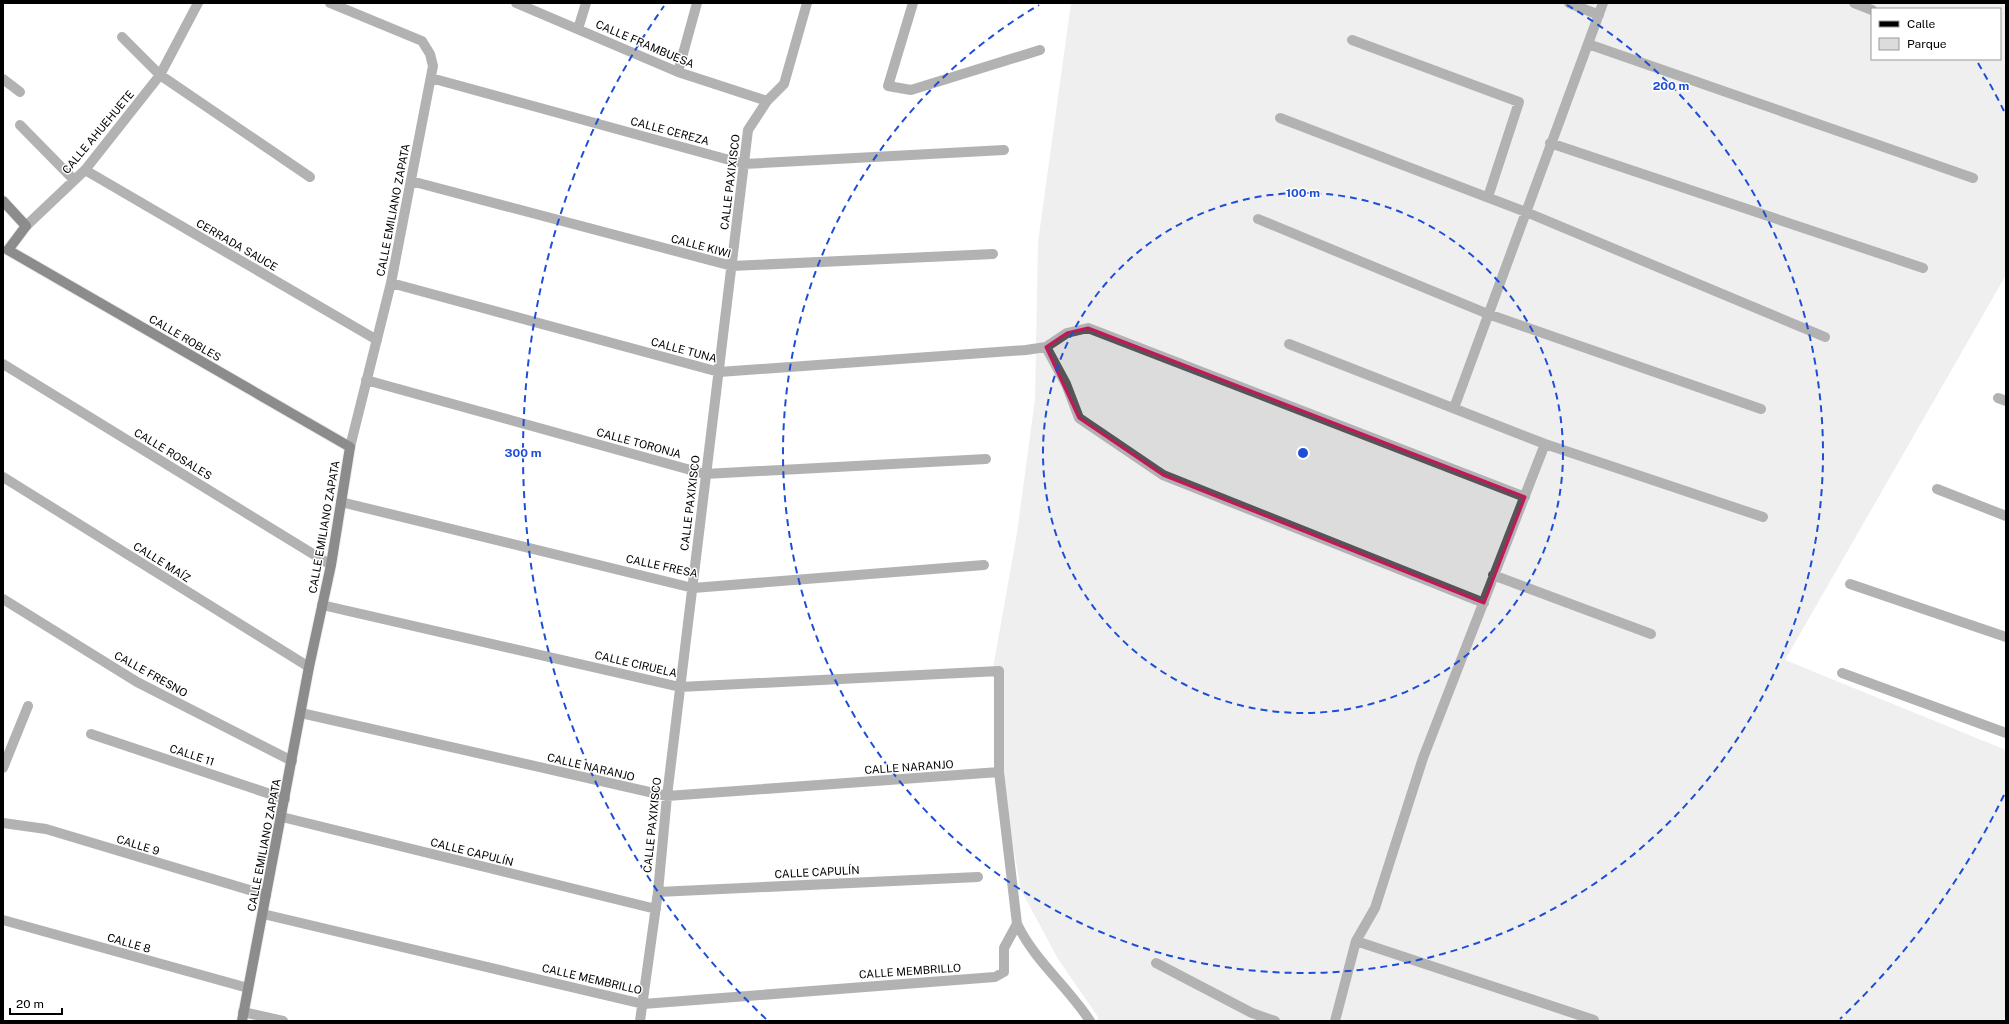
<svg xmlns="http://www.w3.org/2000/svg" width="2009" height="1024" viewBox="0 0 2009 1024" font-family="'Public Sans',sans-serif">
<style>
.green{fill:#dcdcdc;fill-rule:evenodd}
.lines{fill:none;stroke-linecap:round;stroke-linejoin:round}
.major-casing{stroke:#dbdbdb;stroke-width:12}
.minor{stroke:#555;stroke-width:10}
.major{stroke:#000;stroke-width:10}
.marked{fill:none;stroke:#c2185b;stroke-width:3;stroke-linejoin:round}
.ring{fill:none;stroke:#1d4ed8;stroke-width:2;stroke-dasharray:7 5}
.labels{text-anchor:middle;stroke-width:3;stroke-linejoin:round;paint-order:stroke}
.street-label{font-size:11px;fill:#000;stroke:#fff}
.centre{fill:#1d4ed8;stroke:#fff;stroke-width:2}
.ring-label{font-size:12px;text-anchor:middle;font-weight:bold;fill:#1d4ed8;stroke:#fff;stroke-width:3;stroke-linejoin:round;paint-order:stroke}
</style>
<rect width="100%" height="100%" fill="#fff"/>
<path class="green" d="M1071 3H2006V275L1785 660 2006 750V1021H1097L1098 1017 1058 959 1021 890 997 757 993 668 1017 533 1035 399 1038 242ZM1872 9H2000V59H1872Z"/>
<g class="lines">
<g class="major-casing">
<path id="major" d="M3 201 26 226 8 250 350 447 331 565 309 667 242 1021"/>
</g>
<path class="minor" d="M330 3 422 41 430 54 433 66 391 283 350 447
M516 3 678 72 767 101
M913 3 888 86 911 90 1040 50
M1569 3 1599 15
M1854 3 1872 10
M578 29 586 3
M122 37 160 75 310 177
M1352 40 1519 102 1488 197
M1588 44 1973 178
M678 72 697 3
M431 78 744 164 1004 150
M3 79 20 92
M1280 118 1526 212 1825 337
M20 125 74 180
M1550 143 1923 268
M85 170 377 340
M411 181 732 266 993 254
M1258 219 1488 314 1761 409
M26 226 85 170 160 75 198 3
M391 283 719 372 1026 350 1046 347 1067 333 1088 328 1525 497
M1289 344 1545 444 1763 517
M1046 347 1066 384 1079 418 1163 475 1484 603
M3 364 331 565
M366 380 705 474 986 459
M1998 398 2006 401
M1454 408 1603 3
M3 477 309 667
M1937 489 2006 516
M341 502 693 588 984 565
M1493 575 1651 634
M1850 584 2006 637
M3 599 137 682 292 761
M322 605 680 687 999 671V772L1017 924C1034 960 1068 987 1090 1021
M1842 673 2006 733
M301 713 667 796 999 772
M91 734 285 799
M3 768 28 706
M282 817 656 909
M3 823 46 829 266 895
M658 892 978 877
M263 914 643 1004 995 977 1004 972V948L1017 924
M3 920 248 988
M1356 941 1594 1020
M1156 963 1252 1013 1275 1021
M243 1012 283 1021
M640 1021 658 892 667 796 748 130 767 101 784 84 807 3
M1335 1021 1356 941 1375 908 1423 758 1545 444"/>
<use href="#major" class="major"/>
</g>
<path d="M0 0H2009V1024H0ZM1088 328 1525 497 1484 603 1163 475 1079 418 1046 347 1067 333Z" fill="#fff" fill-opacity=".55" fill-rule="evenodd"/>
<path class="marked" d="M1088 328 1525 497 1484 603 1163 475 1079 418 1046 347 1067 333Z"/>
<g class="ring">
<circle cx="1303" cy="453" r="260"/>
<path d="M1567 5A520 520 0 1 1 1039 5"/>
<path d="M2004 795A780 780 0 0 1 1840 1019M766 1019A780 780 0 0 1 664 6M1978 63A780 780 0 0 1 2004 111"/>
</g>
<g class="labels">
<g class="street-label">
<text transform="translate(645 44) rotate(23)" y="4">CALLE FRAMBUESA</text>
<text transform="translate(670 131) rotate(15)" y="4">CALLE CEREZA</text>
<text transform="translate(98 132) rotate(-50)" y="4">CALLE AHUEHUETE</text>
<text transform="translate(730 182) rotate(-83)" y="4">CALLE PAXIXISCO</text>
<text transform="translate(393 210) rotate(-79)" y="4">CALLE EMILIANO ZAPATA</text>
<text transform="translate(237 245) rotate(30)" y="4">CERRADA SAUCE</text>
<text transform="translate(701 246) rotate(15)" y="4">CALLE KIWI</text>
<text transform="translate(185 338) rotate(30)" y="4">CALLE ROBLES</text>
<text transform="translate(684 350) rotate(15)" y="4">CALLE TUNA</text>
<text transform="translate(639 443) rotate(15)" y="4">CALLE TORONJA</text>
<text transform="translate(173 454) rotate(31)" y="4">CALLE ROSALES</text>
<text transform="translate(690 503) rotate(-83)" y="4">CALLE PAXIXISCO</text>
<text transform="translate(324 527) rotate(-80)" y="4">CALLE EMILIANO ZAPATA</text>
<text transform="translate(162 562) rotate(32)" y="4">CALLE MAÍZ</text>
<text transform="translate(662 566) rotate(12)" y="4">CALLE FRESA</text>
<text transform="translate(636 664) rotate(13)" y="4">CALLE CIRUELA</text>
<text transform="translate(151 674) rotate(29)" y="4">CALLE FRESNO</text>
<text transform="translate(192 755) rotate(18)" y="4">CALLE 11</text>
<text transform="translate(591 767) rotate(13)" y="4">CALLE NARANJO</text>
<text transform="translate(909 767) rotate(-4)" y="4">CALLE NARANJO</text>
<text transform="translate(652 825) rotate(-84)" y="4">CALLE PAXIXISCO</text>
<text transform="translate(138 845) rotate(17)" y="4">CALLE 9</text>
<text transform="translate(264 845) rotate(-79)" y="4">CALLE EMILIANO ZAPATA</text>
<text transform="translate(472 852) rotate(14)" y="4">CALLE CAPULÍN</text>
<text transform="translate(817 872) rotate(-3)" y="4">CALLE CAPULÍN</text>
<text transform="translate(129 943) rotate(16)" y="4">CALLE 8</text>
<text transform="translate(910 971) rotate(-4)" y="4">CALLE MEMBRILLO</text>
<text transform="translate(592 979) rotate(13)" y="4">CALLE MEMBRILLO</text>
</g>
</g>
<circle cx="1303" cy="453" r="6" class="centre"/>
<g class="ring-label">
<text x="1671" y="90">200 m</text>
<text x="1303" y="197">100 m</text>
<text x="523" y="457">300 m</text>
</g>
<rect width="2009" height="1024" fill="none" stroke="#000000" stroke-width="8"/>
<rect x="1871" y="8" width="130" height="52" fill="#ffffff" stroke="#999999"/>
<rect x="1879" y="21" width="20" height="6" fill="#000000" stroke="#999999"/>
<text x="1907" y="28" font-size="12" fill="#000000">Calle</text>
<rect x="1879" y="38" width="20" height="12" fill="#dcdcdc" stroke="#999999"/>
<text x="1907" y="48" font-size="12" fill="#000000">Parque</text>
<path d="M10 1008v6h52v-6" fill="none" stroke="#000000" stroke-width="2"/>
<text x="16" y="1008" font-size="12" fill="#000000" stroke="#ffffff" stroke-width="3" paint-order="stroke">20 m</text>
</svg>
